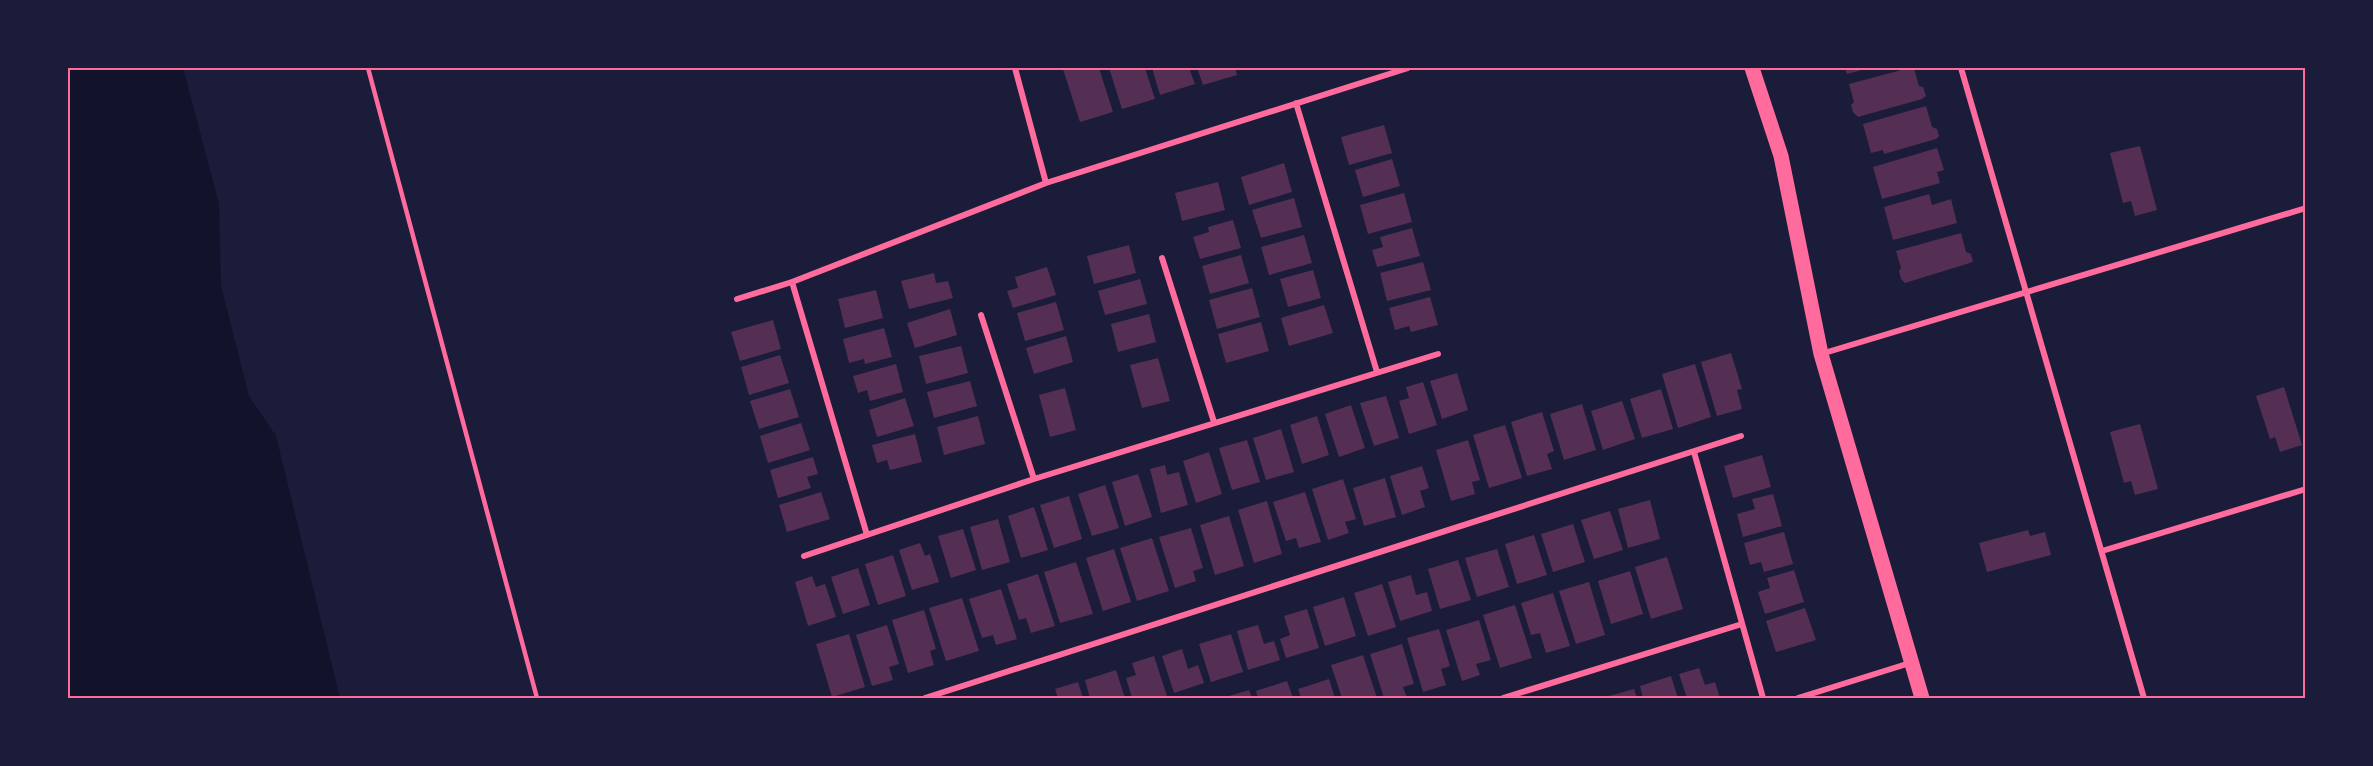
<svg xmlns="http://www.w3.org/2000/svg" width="2373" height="766" viewBox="0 0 2373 766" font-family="Literata,serif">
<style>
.water{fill:#12122b}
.building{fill:#542f53}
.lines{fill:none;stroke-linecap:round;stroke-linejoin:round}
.service{stroke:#ff6b9d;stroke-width:4.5}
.minor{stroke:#ff6b9d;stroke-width:6}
.primary{stroke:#ff6b9d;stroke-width:15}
.neatline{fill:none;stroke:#ff6b9d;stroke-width:2}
</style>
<rect width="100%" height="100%" fill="#1b1b3a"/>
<path class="water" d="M68 68H183L219 204 221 286 249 396 276 436 340 698H68Z"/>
<path class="building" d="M1069 68H1099L1113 112 1080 122 1063 69Z
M1109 68H1145L1155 99 1122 109Z
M1152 68H1189L1195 84 1160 95Z
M1197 68H1235L1237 75 1203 85Z
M1845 68H1869L1847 74Z
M1909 68H1914L1919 86 1923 87 1926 96 1922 99 1858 117 1853 112 1851 105 1854 102 1849 84Z
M1926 106 1932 127 1937 129 1939 136 1936 139 1884 154 1883 150 1871 153 1863 124Z
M1384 125 1392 153 1349 165 1341 137Z
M2140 146 2157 210 2135 216 2131 201 2123 203 2110 153Z
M1937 148 1944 170 1937 172 1940 183 1882 199 1873 167Z
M1392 159 1400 186 1363 197 1355 170Z
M1284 163 1292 192 1249 205 1241 177Z
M1218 182 1225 210 1182 221 1175 193Z
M1404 193 1412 222 1368 234 1360 205Z
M1929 194 1932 205 1951 199 1957 223 1893 240 1884 207Z
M1294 198 1302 227 1261 238 1252 210Z
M1233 220 1241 248 1200 259 1193 237 1209 232 1208 227Z
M1412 228 1420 256 1377 267 1372 250 1383 247 1380 237Z
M1961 233 1966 252 1971 254 1973 262 1905 283 1901 279 1899 271 1901 268 1896 251Z
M1304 235 1312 263 1269 275 1261 247Z
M1129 245 1136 273 1094 284 1087 256Z
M1241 255 1249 283 1210 294 1202 266Z
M1423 262 1431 290 1387 301 1380 273Z
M1047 267 1056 295 1013 308 1007 291 1018 288 1015 277Z
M1313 270 1321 298 1288 307 1280 279Z
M934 273 936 283 948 281 953 298 909 309 901 281Z
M1140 279 1147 304 1105 315 1098 291Z
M1252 288 1260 317 1217 329 1209 300Z
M876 290 883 318 845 328 838 299Z
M1430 297 1438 325 1411 332 1409 326 1395 330 1389 308Z
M1056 302 1064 330 1025 341 1017 313Z
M1324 305 1333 333 1289 346 1281 318Z
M950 309 957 335 915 348 907 323Z
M1149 314 1156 342 1118 352 1111 324Z
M773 320 781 349 740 361 731 332Z
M1261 322 1269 351 1226 363 1218 334Z
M884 328 892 357 865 364 864 359 849 363 843 339Z
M1066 336 1073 362 1034 374 1026 348Z
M961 346 968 373 926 384 919 356Z
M1731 353 1742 389 1737 390 1742 409 1717 416 1701 362Z
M780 355 789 383 749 395 741 367Z
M1158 358 1170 401 1142 408 1130 365Z
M896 364 903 392 870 401 867 390 858 393 853 376Z
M1695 364 1711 417 1678 428 1662 374Z
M1457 373 1468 410 1442 419 1430 381Z
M970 381 977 406 934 418 927 392Z
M1423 382 1437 425 1409 434 1399 401 1409 398 1406 387Z
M2284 387 2302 445 2280 452 2275 437 2270 439 2256 396Z
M1065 388 1076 430 1050 437 1039 395Z
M790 389 799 417 759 429 750 401Z
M1661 389 1673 429 1642 438 1630 399Z
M1386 396 1399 438 1374 446 1360 403Z
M905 398 914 426 877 437 869 410Z
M1622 401 1635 439 1603 450 1591 411Z
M1582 404 1596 450 1564 460 1550 414Z
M1351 405 1365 448 1339 457 1325 414Z
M1542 412 1554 451 1547 454 1552 469 1527 476 1511 422Z
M978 416 985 444 944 455 937 427Z
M1317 416 1329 455 1302 464 1290 425Z
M801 423 810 450 768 463 760 436Z
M2140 424 2158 489 2135 495 2131 481 2124 483 2110 432Z
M1505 425 1522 478 1489 488 1473 435Z
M1281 429 1294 472 1266 480 1253 438Z
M915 434 922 462 890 470 887 460 877 463 872 445Z
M1247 440 1260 482 1232 490 1219 448Z
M1468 440 1480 480 1472 482 1475 494 1451 501 1436 450Z
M1209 452 1222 494 1196 503 1183 461Z
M1762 455 1771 487 1733 498 1724 466Z
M813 457 818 474 807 477 811 488 778 498 770 470Z
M1165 465 1167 475 1179 472 1188 505 1161 513 1150 469Z
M1422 466 1429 488 1420 491 1425 507 1402 515 1390 476Z
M1138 474 1152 517 1125 526 1112 482Z
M1385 478 1396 517 1364 526 1353 488Z
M1343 479 1356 519 1345 522 1349 533 1328 540 1312 489Z
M1105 485 1119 528 1092 536 1078 494Z
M821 492 830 519 787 532 779 505Z
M1305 492 1321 542 1299 548 1296 538 1286 541 1273 502Z
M1773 494 1782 526 1743 537 1737 514 1755 509 1752 499Z
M1069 496 1082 539 1054 548 1040 505Z
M1650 500 1660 539 1628 548 1618 509Z
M1267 501 1282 554 1254 563 1238 510Z
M1034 507 1048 550 1021 558 1008 516Z
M1610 511 1623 550 1594 559 1581 520Z
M1229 516 1244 566 1215 575 1200 525Z
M998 519 1010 562 982 570 970 527Z
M1573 524 1585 562 1553 572 1541 534Z
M1191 528 1203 568 1193 571 1196 581 1175 588 1159 537Z
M963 529 976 570 951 578 938 536Z
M2028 530 2030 536 2045 532 2051 555 1987 572 1979 543Z
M1784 532 1793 564 1764 572 1761 562 1750 565 1744 543Z
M1534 535 1547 575 1517 584 1505 544Z
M1152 538 1169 591 1137 601 1120 548Z
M920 543 925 556 930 554 939 582 912 590 899 550Z
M1114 549 1131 602 1103 611 1086 558Z
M1497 549 1509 587 1477 597 1465 558Z
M893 555 906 596 878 605 865 564Z
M1667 557 1683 609 1651 619 1635 567Z
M1458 560 1471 600 1440 609 1428 569Z
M1076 562 1093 614 1060 623 1044 572Z
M858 568 870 605 843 614 831 577Z
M1794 570 1804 602 1765 614 1758 592 1770 588 1767 578Z
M1630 571 1643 614 1611 624 1598 581Z
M1038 574 1055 626 1031 633 1026 618 1019 620 1007 584Z
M1411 575 1416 595 1427 592 1432 611 1400 621 1388 582Z
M812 576 816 587 825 584 836 617 808 626 795 582Z
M1589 582 1605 635 1576 644 1559 591Z
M1382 584 1396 627 1368 636 1354 593Z
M1001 589 1017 639 996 645 993 635 982 638 969 599Z
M1553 593 1570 646 1546 653 1540 633 1531 635 1521 603Z
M1344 597 1356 636 1325 646 1313 607Z
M962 598 979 651 946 661 929 608Z
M1515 605 1532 658 1500 668 1483 615Z
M1805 608 1816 640 1776 652 1766 621Z
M1307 609 1319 648 1286 658 1280 639 1290 635 1284 616Z
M924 610 936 649 930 651 934 665 908 673 892 620Z
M1479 620 1491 660 1476 664 1480 675 1462 681 1446 630Z
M887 625 899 664 889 667 893 680 872 686 856 635Z
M1258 625 1264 644 1274 641 1280 660 1248 670 1237 631Z
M1439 629 1450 666 1441 669 1446 685 1423 692 1407 638Z
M849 634 865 687 832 697 816 644Z
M1231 634 1243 672 1211 682 1199 644Z
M1402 644 1414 684 1403 687 1407 698H1384L1370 654Z
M1182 649 1188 669 1198 665 1204 683 1174 693 1162 656Z
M1363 655 1377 698H1342L1331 665Z
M1154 656 1167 696 1132 698 1126 678 1136 675 1132 663Z
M1699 668 1705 685 1715 682 1720 698H1687L1679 674Z
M1116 670 1125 698H1090L1085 680Z
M1671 676 1678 698H1643L1640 686Z
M1329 679 1335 698H1301L1298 689Z
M1287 681 1293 698H1258L1256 691Z
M1078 682 1083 698H1058L1055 689Z
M1634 689 1637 698H1602Z
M1249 690 1252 698H1222Z"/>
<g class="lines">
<path class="service" d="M368 68 537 698"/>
<path class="minor" d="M1015 68 1046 183
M1961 68 2144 698
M1296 103 1377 372
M1162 258 1214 422
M792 282 867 535
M737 299 792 282 1046 183 1408 68
M981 315 1034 479
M1821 354 2306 208
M1694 452 1763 698
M2102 551 2306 489
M804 556 1034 479 1438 354
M925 698 1741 436
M1503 698 1742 624
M1798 698 1910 663"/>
<path class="primary" d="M1752 68 1781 156 1821 354 1922 698"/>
</g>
<rect width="2373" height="766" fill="none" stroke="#1b1b3a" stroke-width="138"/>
<rect x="69" y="69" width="2235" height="628" class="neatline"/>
</svg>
